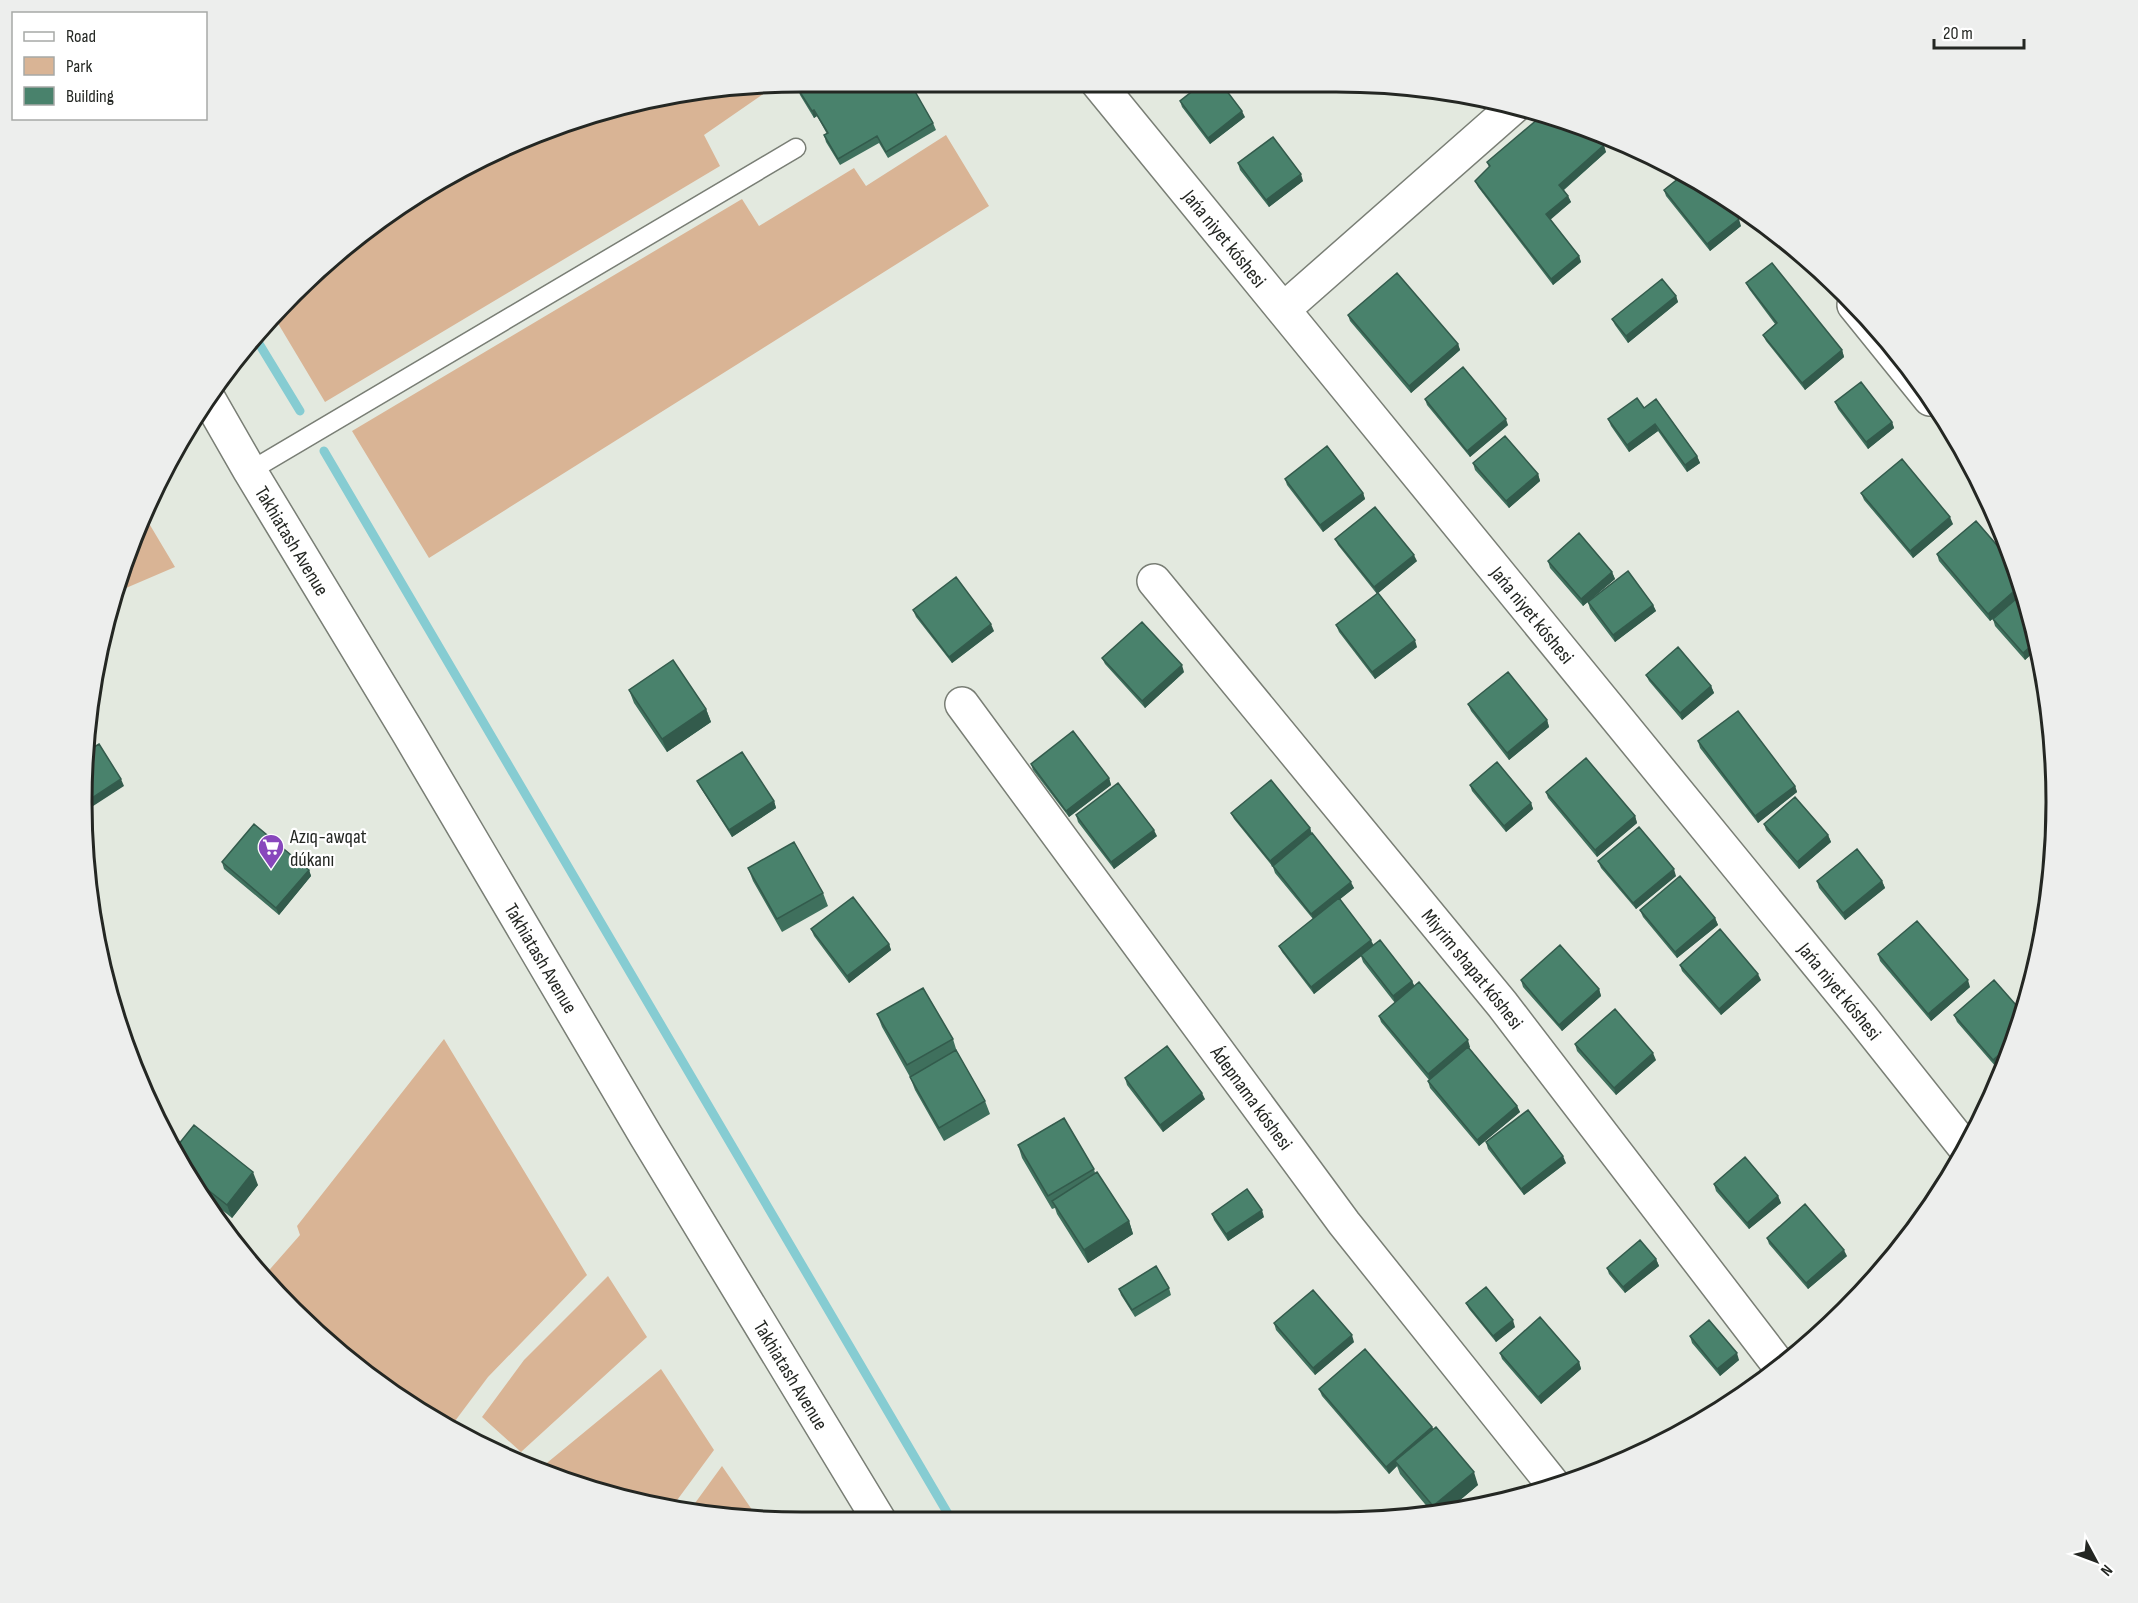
<svg xmlns="http://www.w3.org/2000/svg" width="2138" height="1603" viewBox="0 0 2138 1603" font-family="'Sofia Sans Condensed',sans-serif">
<style>
.green{fill:#d9b495}
.lines{fill:none;stroke-linecap:round;stroke-linejoin:round}
.stream{stroke:#86ccd2;stroke-width:9}
.lane-casing{stroke:#797e75;stroke-width:21}
.street-casing{stroke:#797e75;stroke-width:36}
.highway-casing{stroke:#797e75;stroke-width:36}
.lane{stroke:#fff;stroke-width:18}
.street{stroke:#fff;stroke-width:33}
.highway{stroke:#fff;stroke-width:33}
.wall{fill:#3f705d}
.shaded-wall{fill:#335b4c}
.building{fill:#49826c;stroke:#335b4c;stroke-width:1.5}
.labels{text-anchor:middle;stroke-width:4.5;stroke-linejoin:round;paint-order:stroke}
.street-label{font-size:20px;fill:#242723;stroke:#fff}
.poi-label{font-size:20px;fill:#242723;stroke:#fff;text-anchor:start}
.rim{fill:none;stroke:#242723;stroke-width:3}
</style>
<rect width="100%" height="100%" fill="#e3e9df"/>
<path class="green" d="M762 86 766 92 704 135 720 166 325 402 273 315 292 292 441 178 615 106Z
M946 135 989 206 429 558 352 431 742 199 759 226 854 168 866 186Z
M144 515 175 567 119 591Z
M444 1039 587 1275 488 1377 449 1429 442 1426 327 1343 264 1276 300 1235 297 1226Z
M608 1276 647 1337 521 1452 482 1417 524 1360Z
M661 1369 714 1450 672 1507 615 1497 542 1467Z
M722 1466 759 1520 690 1510Z"/>
<g class="lines">
<path class="stream" d="M255 337 300 411
M324 451 951 1519"/>
<g class="lane-casing">
<path id="lane" d="M250 471 796 148"/>
</g>
<g class="street-casing">
<g id="street">
<path id="s1" d="M1097 82 1862 1018 1966 1149"/>
<path d="M1854 305 1930 399"/>
<path d="M1284 309 1517 104"/>
<path id="s2" d="M1154 581 1502 1004 1781 1368"/>
<path id="s3" d="M962 704 1344 1223 1552 1483"/>
</g>
</g>
<g class="highway-casing">
<g id="highway">
<path id="s4" d="M207 396 250 471 409 734 646 1136 879 1520"/>
</g>
</g>
<use href="#lane" class="lane"/>
<use href="#street" class="street"/>
<use href="#highway" class="highway"/>
</g>
<path class="wall" d="M798 89 933 123 936 130 888 158 879 143 840 165 826 142 824 135 827 134 817 116 814 118 800 95Z
M1180 101 1245 117 1210 144 1182 107Z
M1589 129 1606 152 1564 190 1568 196 1571 202 1550 219 1579 256 1581 262 1553 285 1478 187 1475 181 1489 167 1487 162Z
M1238 163 1303 181 1269 207 1240 170Z
M1664 190 1741 226 1710 251 1666 196Z
M1746 283 1842 350 1844 357 1805 390 1766 341 1763 335 1775 324 1749 289Z
M1676 296 1678 302 1628 343 1615 325 1612 319Z
M1348 315 1458 344 1460 350 1411 393 1350 321Z
M1425 399 1508 425 1470 457 1427 405Z
M1835 402 1892 422 1894 428 1868 449 1838 409Z
M1644 408 1697 456 1700 463 1687 472 1658 431 1629 452 1611 426 1608 419Z
M1473 463 1538 474 1540 481 1509 508 1475 470Z
M1285 479 1363 493 1365 499 1323 532 1287 485Z
M1861 493 1953 524 1913 558 1864 500Z
M1976 521 2014 565 2033 615 2038 648 2025 660 1995 626 1993 619 2016 599 1990 621 1939 561 1937 554Z
M1335 539 1417 561 1377 594 1338 545Z
M1548 561 1612 572 1615 579 1583 606 1550 568Z
M1588 602 1653 605 1656 611 1615 642 1590 609Z
M913 610 994 631 952 663 916 617Z
M1336 625 1417 647 1375 679 1339 632Z
M1102 658 1184 672 1145 708 1105 664Z
M1646 675 1711 686 1714 693 1682 720 1649 681Z
M629 690 706 709 711 722 667 752 634 703Z
M1468 704 1547 720 1549 727 1509 760 1471 711Z
M1698 741 1795 786 1797 792 1758 823 1700 748Z
M1031 764 1109 778 1111 785 1069 817 1033 770Z
M697 781 774 801 776 808 732 837 700 787Z
M1470 785 1531 803 1533 809 1506 832 1472 791Z
M1546 792 1635 816 1637 823 1597 857 1548 798Z
M1231 813 1310 828 1312 834 1354 888 1340 899 1373 946 1412 981 1414 986 1470 1047 1469 1048 1517 1106 1520 1112 1479 1146 1430 1088 1428 1081 1429 1080 1381 1022 1379 1016 1395 1003 1363 962 1361 956 1314 994 1282 952 1279 946 1313 919 1275 873 1273 867 1234 819Z
M1076 815 1157 836 1114 869 1078 822Z
M1764 824 1828 835 1831 842 1799 869 1766 830Z
M1598 861 1676 876 1636 909 1601 868Z
M222 862 309 870 311 876 279 915 224 869Z
M748 868 823 893 828 906 782 932 753 881Z
M1817 881H1882L1885 888 1845 920 1819 888Z
M1640 910 1715 918 1718 925 1677 958 1643 917Z
M811 929 889 944 891 950 849 983 814 936Z
M1878 954 1970 987 1931 1021 1880 961Z
M1680 965 1761 980 1721 1015 1682 971Z
M1521 980 1599 989 1601 996 1562 1031 1523 987Z
M1994 980 1996 1067 1957 1022 1954 1015Z
M877 1014 953 1039 957 1052 985 1101 990 1114 944 1141 915 1090 910 1077 882 1027Z
M1575 1044 1656 1060 1616 1095 1577 1051Z
M1125 1078 1205 1099 1163 1132 1127 1085Z
M1486 1142 1566 1163 1524 1195 1488 1149Z
M1018 1145 1094 1169 1095 1173 1129 1221 1133 1234 1088 1263 1057 1214 1055 1208 1052 1209 1022 1158Z
M174 1150 258 1185 232 1218 201 1193Z
M1714 1184 1778 1196 1781 1203 1749 1229 1716 1191Z
M1212 1214 1264 1217 1228 1241 1214 1220Z
M1767 1238 1847 1256 1808 1289 1769 1244Z
M1656 1259 1659 1266 1625 1293 1609 1274 1607 1268Z
M1169 1288 1171 1295 1135 1317 1121 1295 1119 1289Z
M1466 1303 1515 1327 1496 1342 1469 1309Z
M1274 1323 1354 1342 1315 1375 1276 1330Z
M1690 1336 1739 1360 1720 1376 1692 1343Z
M1500 1353 1579 1362 1581 1369 1541 1404 1502 1359Z
M1319 1389 1432 1427 1478 1485 1447 1511 1434 1515 1400 1474 1397 1466 1389 1474 1322 1396Z"/>
<path class="shaded-wall" d="M814 110 817 116 814 118 812 111Z
M1242 111 1245 117 1210 144 1208 138Z
M1604 145 1606 152 1562 191 1559 185Z
M1301 174 1303 181 1269 207 1266 200Z
M1568 196 1571 202 1549 221 1546 214Z
M1739 219 1741 226 1710 251 1707 244Z
M1579 256 1581 262 1553 285 1551 279Z
M1676 296 1678 302 1628 343 1626 336Z
M1458 344 1460 350 1411 393 1409 386Z
M1842 350 1844 357 1805 390 1802 383Z
M1506 419 1508 425 1470 457 1467 451Z
M1892 422 1894 428 1868 449 1866 442Z
M1655 424 1658 431 1629 452 1627 445Z
M1697 456 1700 463 1687 472 1685 465Z
M1538 474 1540 481 1509 508 1506 501Z
M1363 493 1365 499 1323 532 1320 525Z
M1950 517 1953 524 1913 558 1910 551Z
M1414 555 1417 561 1377 594 1374 587Z
M1612 572 1615 579 1583 606 1581 599Z
M2021 585 2024 592 1990 621 1988 614Z
M1653 605 1656 611 1615 642 1613 635Z
M991 624 994 631 952 663 949 657Z
M1415 640 1417 647 1375 679 1372 672Z
M2037 641 2038 648 2025 660 2023 653Z
M1182 665 1184 672 1145 708 1142 701Z
M1711 686 1714 693 1682 720 1680 713Z
M706 709 711 722 667 752 662 739Z
M1547 720 1549 727 1509 760 1507 753Z
M1109 778 1111 785 1069 817 1066 811Z
M121 779 124 786 87 810 85 806 86 802Z
M1795 786 1797 792 1758 823 1755 816Z
M774 801 776 808 732 837 729 830Z
M1531 803 1533 809 1506 832 1504 826Z
M1635 816 1637 823 1597 857 1595 850Z
M1310 828 1312 835 1272 867 1270 861Z
M1154 830 1157 836 1114 869 1111 862Z
M1828 835 1831 842 1799 869 1797 862Z
M1674 869 1676 876 1636 909 1633 903Z
M309 870 311 876 279 915 276 908Z
M1882 881 1885 888 1845 920 1843 913Z
M1351 882 1354 888 1314 920 1311 914Z
M1715 918 1718 925 1677 958 1675 952Z
M1371 940 1374 946 1314 994 1311 987Z
M889 944 891 950 849 983 847 976Z
M1758 974 1761 980 1721 1015 1719 1009Z
M1968 980 1970 987 1931 1021 1928 1014Z
M1412 981 1415 987 1395 1003 1393 996Z
M1599 989 1601 996 1562 1031 1559 1025Z
M1468 1040 1470 1047 1430 1081 1428 1074Z
M2015 1041 2009 1055 1996 1067 1993 1060Z
M1653 1053 1656 1060 1616 1095 1614 1088Z
M1202 1093 1205 1099 1163 1132 1160 1125Z
M1517 1106 1520 1112 1479 1146 1477 1140Z
M1563 1156 1566 1163 1524 1195 1521 1189Z
M253 1172 258 1185 232 1218 227 1205Z
M1778 1196 1781 1203 1749 1229 1747 1223Z
M1262 1210 1264 1217 1228 1241 1226 1234Z
M1129 1221 1133 1234 1088 1263 1084 1250Z
M1844 1250 1847 1256 1808 1289 1806 1283Z
M1656 1259 1659 1266 1625 1293 1623 1287Z
M1513 1320 1515 1327 1496 1342 1493 1336Z
M1352 1335 1354 1342 1315 1375 1313 1368Z
M1737 1353 1739 1360 1720 1376 1717 1369Z
M1579 1362 1581 1369 1541 1404 1538 1397Z
M1432 1427 1435 1434 1395 1461 1397 1466 1389 1474 1386 1467Z
M1474 1472 1478 1485 1447 1511 1436 1515 1433 1506Z"/>
<path class="building" d="M811 81H909L933 123 886 152 877 136 838 159 824 135 828 133 814 110 812 111 798 89Z
M1204 82H1220L1242 111 1208 138 1180 101Z
M1545 113 1589 128 1604 145 1559 185 1568 196 1546 214 1579 256 1551 279 1475 181 1490 166 1487 162Z
M1273 137 1301 174 1266 200 1238 163Z
M1684 174 1717 192 1739 219 1707 244 1664 190Z
M1772 263 1842 350 1802 383 1763 335 1777 323 1746 283Z
M1397 273 1458 344 1409 386 1348 315Z
M1662 279 1676 296 1626 336 1612 319Z
M1463 367 1506 419 1467 451 1425 399Z
M1861 382 1892 422 1866 442 1835 402Z
M1637 398 1644 408 1656 399 1697 456 1685 465 1655 424 1627 445 1608 419Z
M1505 436 1538 474 1506 501 1473 463Z
M1327 446 1363 493 1320 525 1285 479Z
M1902 459 1950 517 1910 551 1861 493Z
M1375 507 1414 555 1374 587 1335 539Z
M1976 521 2014 565 2021 585 1988 614 1937 554Z
M1579 533 1612 572 1581 599 1548 561Z
M1628 571 1653 605 1613 635 1588 602Z
M956 577 991 624 949 657 913 610Z
M2024 592 2033 615 2037 641 2023 653 1993 619Z
M1378 593 1415 640 1372 672 1336 625Z
M1142 622 1182 665 1142 701 1102 658Z
M1678 647 1711 686 1680 713 1646 675Z
M673 660 706 709 662 739 629 690Z
M1508 672 1547 720 1507 753 1468 704Z
M1738 711 1795 786 1755 816 1698 741Z
M1073 731 1109 778 1066 811 1031 764Z
M99 744 121 779 86 802 89 750Z
M742 752 774 801 729 830 697 781Z
M1586 758 1635 816 1595 850 1546 792Z
M1497 762 1531 803 1504 826 1470 785Z
M1271 780 1310 828 1270 861 1231 813Z
M1118 783 1154 830 1111 862 1076 815Z
M1795 797 1828 835 1797 862 1764 824Z
M254 824 309 870 276 908 222 862Z
M1639 827 1674 869 1633 903 1598 861Z
M1312 833 1351 882 1311 914 1273 866Z
M794 842 823 893 777 919 748 868Z
M1857 849 1882 881 1843 913 1817 881Z
M1680 876 1715 918 1675 952 1640 910Z
M853 897 889 944 847 976 811 929Z
M1339 898 1371 940 1311 987 1279 946Z
M1917 921 1968 980 1928 1014 1878 954Z
M1720 929 1758 974 1719 1009 1680 965Z
M1380 940 1412 981 1393 996 1361 955Z
M1560 945 1599 989 1559 1025 1521 980Z
M1994 980 2023 1013 2019 1033 2015 1041 1993 1060 1954 1015Z
M1419 982 1468 1040 1428 1074 1379 1016Z
M923 988 953 1039 907 1065 877 1014Z
M1615 1009 1653 1053 1614 1088 1575 1044Z
M1167 1046 1202 1093 1160 1125 1125 1078Z
M1468 1047 1517 1106 1477 1140 1428 1081Z
M956 1050 985 1101 939 1128 910 1077Z
M1528 1110 1563 1156 1521 1189 1486 1142Z
M1064 1118 1094 1169 1048 1196 1018 1145Z
M194 1125 253 1172 227 1205 189 1175 174 1150Z
M1745 1157 1778 1196 1747 1223 1714 1184Z
M1097 1172 1129 1221 1084 1250 1052 1201Z
M1247 1189 1262 1210 1226 1234 1212 1214Z
M1805 1204 1844 1250 1806 1283 1767 1238Z
M1640 1240 1656 1259 1623 1287 1607 1268Z
M1156 1266 1169 1288 1132 1310 1119 1289Z
M1486 1287 1513 1320 1493 1336 1466 1303Z
M1313 1290 1352 1335 1313 1368 1274 1323Z
M1540 1317 1579 1362 1538 1397 1500 1353Z
M1709 1320 1737 1353 1717 1369 1690 1336Z
M1365 1349 1432 1427 1386 1467 1319 1389Z
M1436 1427 1474 1472 1433 1506 1395 1461Z
M1489 1495 1493 1499 1480 1503Z"/>
<defs>
<g id="supermarket-pin" transform="scale(1.35)"><path d="M0 17L-7.5 6A9.5 9.5 0 1 1 7.5 6Z" fill="#8847bc" stroke="#fff"/><path d="M-6-5.5h2.5l.6 2H6L4.5 2H-2.5L-4.4-4H-6ZM-1.5 3.2a1.3 1.3 0 1 0 .1 0ZM3 3.2a1.3 1.3 0 1 0 .1 0Z" fill="#fff"/></g>
</defs>
<g fill-rule="evenodd">
<use href="#supermarket-pin" x="271" y="847"/>
</g>
<g class="labels">
<g class="street-label">
<text dy="7" stroke="none"><textPath href="#s1" startOffset="202">Jańa niyet kóshesi</textPath></text>
<text dy="7" stroke="none"><textPath href="#s4" startOffset="168">Takhiatash Avenue</textPath></text>
<text dy="7" stroke="none"><textPath href="#s1" startOffset="688">Jańa niyet kóshesi</textPath></text>
<text dy="7" stroke="none"><textPath href="#s4" startOffset="654">Takhiatash Avenue</textPath></text>
<text dy="7" stroke="none"><textPath href="#s2" startOffset="502">Miyrim shapat kóshesi</textPath></text>
<text dy="7" stroke="none"><textPath href="#s1" startOffset="1174">Jańa niyet kóshesi</textPath></text>
<text dy="7" stroke="none"><textPath href="#s3" startOffset="489">Ádepnama kóshesi</textPath></text>
<text dy="7" stroke="none"><textPath href="#s4" startOffset="1140">Takhiatash Avenue</textPath></text>
</g>
<g class="poi-label">
<text x="290" y="843">Azıq-awqat<tspan x="290" dy="23">dúkanı</tspan></text>
</g>
</g>
<path d="M0 0H2138V1603H0ZM802 92H1336A710 710 0 0 1 2046 802V802A710 710 0 0 1 1336 1512H802A710 710 0 0 1 92 802V802A710 710 0 0 1 802 92Z" fill="#edeeed" fill-rule="evenodd"/>
<path class="rim" d="M802 92H1336A710 710 0 0 1 2046 802V802A710 710 0 0 1 1336 1512H802A710 710 0 0 1 92 802V802A710 710 0 0 1 802 92Z"/>
<rect x="12" y="12" width="195" height="108" fill="#ffffff" stroke="#a7a9a7" stroke-width="1.5"/>
<rect x="24" y="32" width="30" height="9" fill="#ffffff" stroke="#a7a9a7" stroke-width="1.5"/>
<text x="66" y="42" font-size="18" fill="#242723">Road</text>
<rect x="24" y="57" width="30" height="18" fill="#d9b495" stroke="#a7a9a7" stroke-width="1.5"/>
<text x="66" y="72" font-size="18" fill="#242723">Park</text>
<rect x="24" y="87" width="30" height="18" fill="#49826c" stroke="#a7a9a7" stroke-width="1.5"/>
<text x="66" y="102" font-size="18" fill="#242723">Building</text>
<g transform="translate(2096 1561) rotate(131)" stroke="#ffffff" stroke-width="4.5" paint-order="stroke">
<path d="M0-4.5L10 22L0 15L-10 22Z" fill="#242723"/>
<text y="-9" font-size="16" font-weight="bold" text-anchor="middle" fill="#242723">N</text>
</g>
<path d="M1934 39v9h90v-9" fill="none" stroke="#242723" stroke-width="3"/>
<text x="1943" y="39" font-size="18" fill="#242723" stroke="#ffffff" stroke-width="4.5" paint-order="stroke">20 m</text>
</svg>
